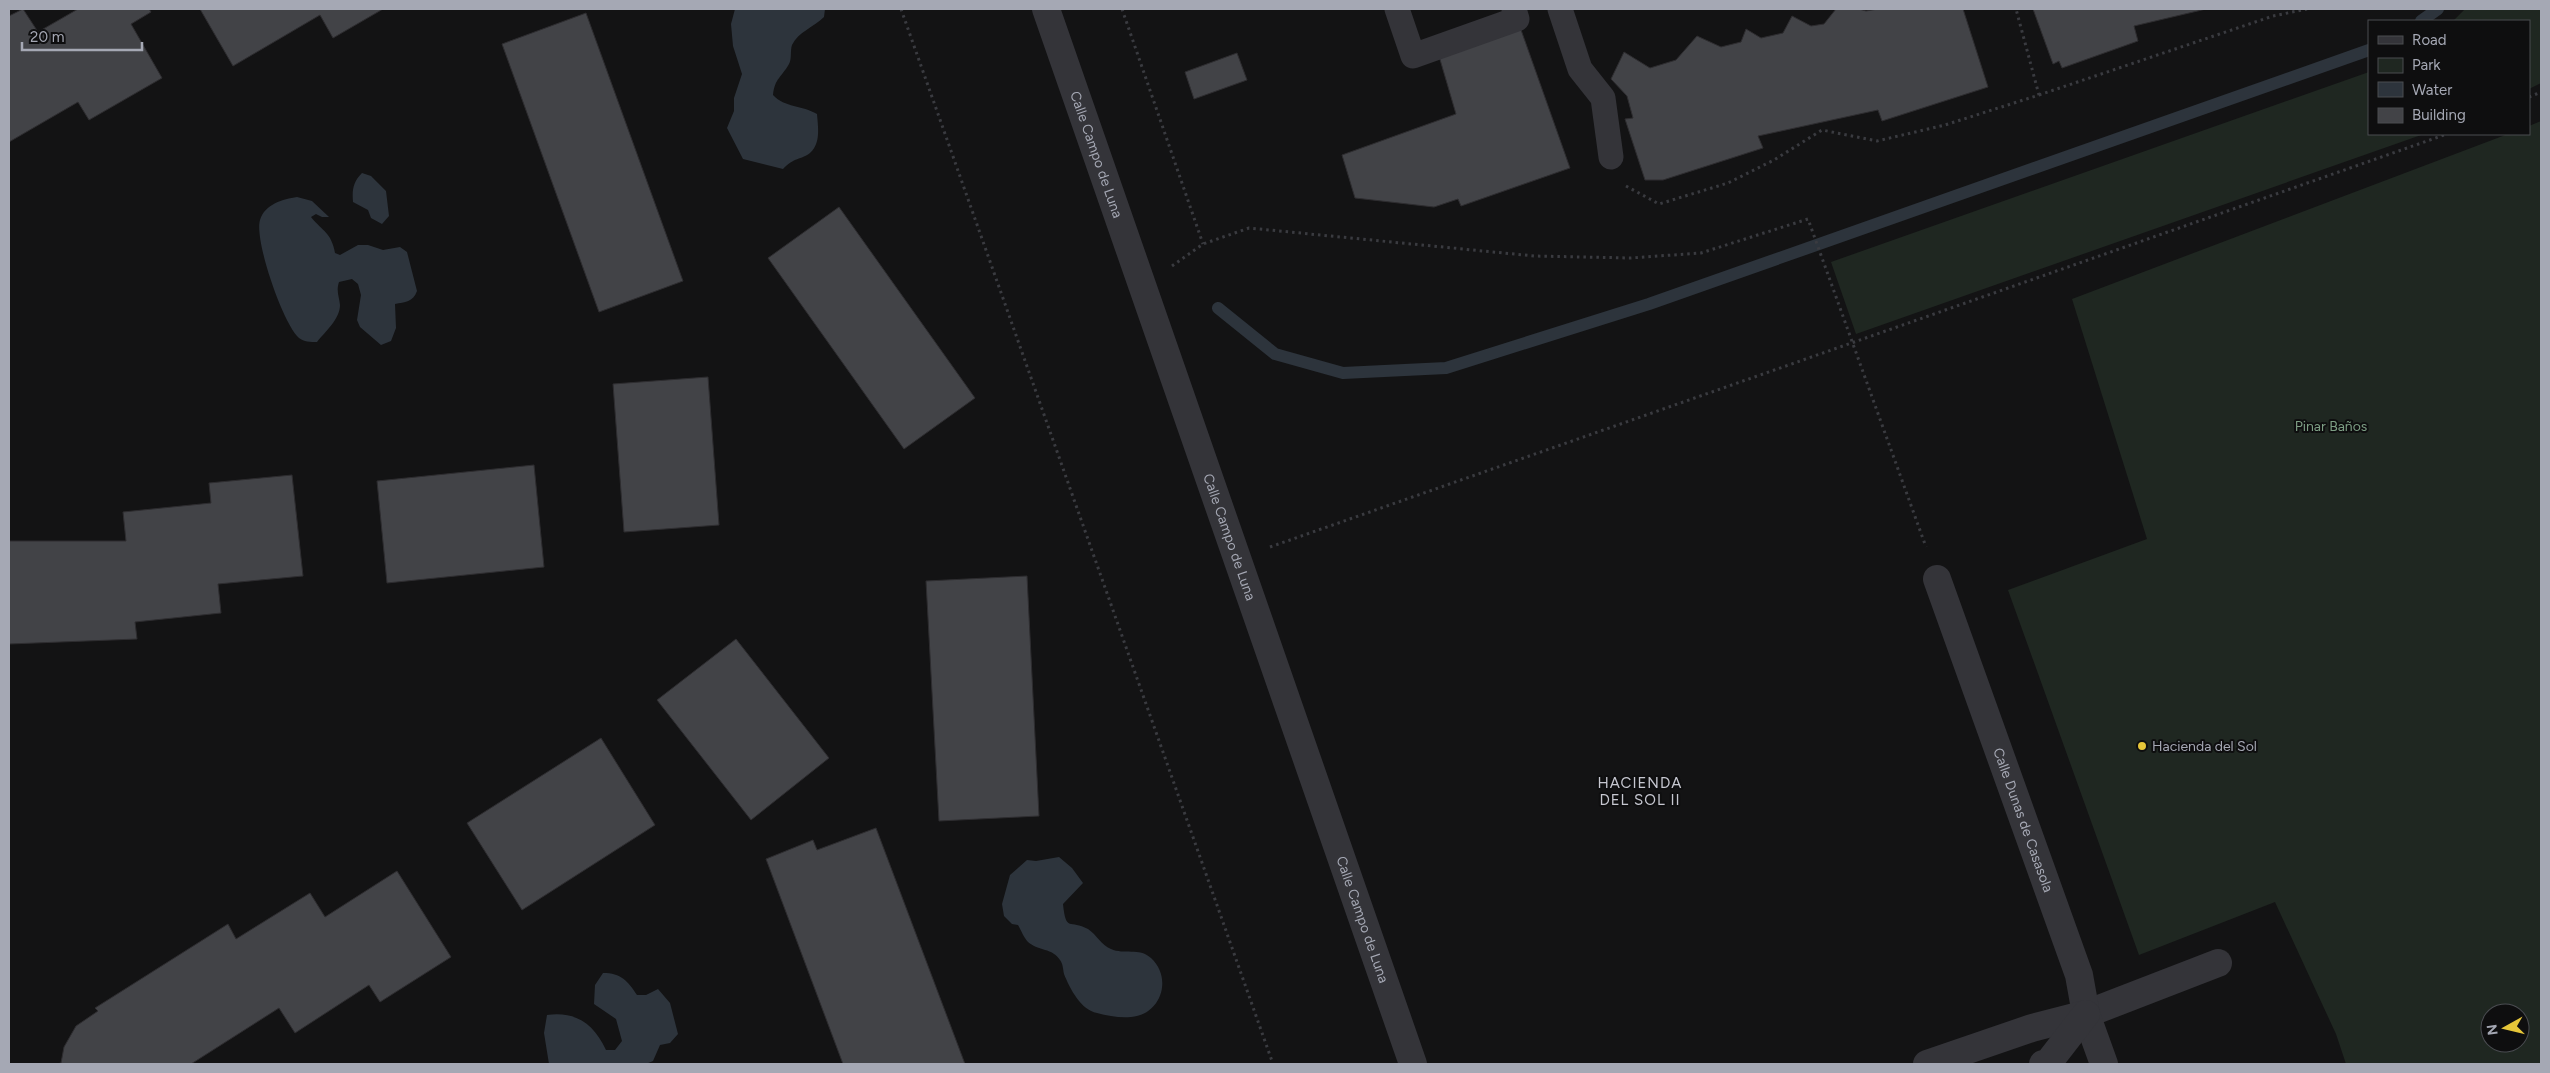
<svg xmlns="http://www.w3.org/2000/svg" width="2550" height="1073" viewBox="0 0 2550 1073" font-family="Figtree,sans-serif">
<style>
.green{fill:#1f2721;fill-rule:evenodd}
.water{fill:#2d343c}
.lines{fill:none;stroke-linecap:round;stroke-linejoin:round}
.stream{stroke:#2d343c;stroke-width:12}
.building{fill:#424347;stroke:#2e2d30}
.path{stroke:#3a3b40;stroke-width:3;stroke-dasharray:2.5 4;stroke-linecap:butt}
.pedestrian{stroke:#343439;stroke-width:25}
.minor{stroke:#343439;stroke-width:28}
.tertiary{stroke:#343439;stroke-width:28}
.poi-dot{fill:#e6c639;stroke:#0e0e0f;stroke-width:2}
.labels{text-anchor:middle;stroke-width:4;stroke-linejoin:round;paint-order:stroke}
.street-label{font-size:14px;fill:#a5a8b4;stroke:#0e0e0f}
.park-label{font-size:14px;fill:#7d9e84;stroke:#0e0e0f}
.poi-label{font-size:14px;fill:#a5a8b4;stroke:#0e0e0f;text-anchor:start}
.neighbourhood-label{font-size:15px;letter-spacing:1px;fill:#c6c7d0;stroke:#0e0e0f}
</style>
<rect width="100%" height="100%" fill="#131314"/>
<path class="green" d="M2465 9H2541V83L2529 89V21H2453Z
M2369 72V134H2424L1856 334 1831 262Z
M2541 121V1064H2346L2336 1034 2275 902 2139 955 2008 590 2147 539 2072 299 2508 134H2529V126ZM2490 1013H2520V1043H2490Z"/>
<path class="water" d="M735 9H825L824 17C814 27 798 32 792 45 790 51 792 59 789 64 781 78 775 78 773 95 785 108 802 105 817 114 818 127 821 143 810 153 801 160 794 157 783 169L743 159 727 128 734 111V98L742 74 733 46 731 24Z
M362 173 371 176 386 191 389 216 382 224 371 218 368 210 353 202C352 190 353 182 362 173Z
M297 197 312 201 329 217H322L316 214 311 217C323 232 331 232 335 253L340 255 358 245H368L383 250 400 247 407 252 417 291C413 302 405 302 395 304L396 328 391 341 381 345 360 327 357 320 361 295 358 284 352 279 339 282C336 291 339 296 340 305 340 319 325 332 317 342 310 342 304 342 299 338 283 324 254 240 260 220 265 204 283 199 297 197Z
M1059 857 1072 868 1083 883 1063 904C1066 933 1070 919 1088 929 1097 935 1101 945 1111 949 1124 955 1139 947 1151 958 1173 978 1161 1015 1131 1017 1120 1018 1108 1016 1097 1013 1081 1010 1070 989 1064 974 1063 969 1063 964 1060 960 1053 948 1038 951 1028 942 1024 938 1021 930 1018 925L1012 924 1004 916 1002 904 1010 875 1027 860 1036 861Z
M603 973C621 973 628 981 637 995H646L658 989 670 1003 678 1034 670 1043 660 1045 653 1061 646 1064H549L544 1033 547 1015C576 1011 594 1024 606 1050H615L622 1041 616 1019 594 1004 595 985Z"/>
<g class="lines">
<path class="stream" d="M2421 21 2438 9
M1218 308 1275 354 1343 373 1446 368 1649 304 2369 50"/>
</g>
<path class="building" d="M23 9 38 32 78 9H149L151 12 131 24 162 78 89 120 78 102 9 142V16Z
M200 9H383L333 38 320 15 233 66Z
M1836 9H1859L1866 11 1878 9H1963L1988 87 1882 121 1878 110 1758 136 1763 148 1663 180H1645L1625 119 1633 118 1627 96 1611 79 1624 52 1650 68 1676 60 1697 36 1721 47 1741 42 1746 29 1761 38 1783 33 1792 16 1811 26 1824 24Z
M2033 9H2206L2134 26 2138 41 2062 68 2059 61 2053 64Z
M586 13 683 281 599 312 502 44Z
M1520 27 1570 168 1461 206 1458 199 1434 207 1355 198 1342 155 1456 114 1439 56Z
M1237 53 1247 80 1194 99 1185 72Z
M839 207 975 398 904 449 768 258Z
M708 377 719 525 624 532 613 384Z
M534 465 544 567 387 583 377 481Z
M292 475 303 576 218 584 221 613 135 622 137 639 9 644V541H126L123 512 211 503 209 483Z
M1027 576 1039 816 939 821 926 581Z
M736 639 829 758 751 820 657 700Z
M601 738 655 825 522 910 467 823Z
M876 828 965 1064H843L766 859 813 840 817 850Z
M397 871 451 957 380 1002 369 985 295 1033 279 1008 191 1064H57L61 1063 64 1047 76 1026 98 1011 95 1008 228 924 236 939 310 893 325 917Z"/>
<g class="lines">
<path class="path" d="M901 9 1273 1064
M1122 9 1203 244
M2039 95 2273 16 2307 9
M2529 97 2541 92
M1626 186 1659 204 1728 183 1774 160 1822 130 1877 141 1945 125 2039 95 2016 9
M1172 266 1203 244 1249 228 1534 256 1630 258 1701 253 1808 219 1926 547
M1270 547 2447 134"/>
<path class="pedestrian" d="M1397 9 1413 56 1517 19 1514 9
M1560 9 1580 69 1603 98 1611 157"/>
<path class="minor" d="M2086 1014 2218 963"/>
<g class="tertiary">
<path id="s1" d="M1046 9 1413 1064"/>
<path id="s2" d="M1937 579 2079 975 2086 1014 2104 1064"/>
<path d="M1927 1064 2032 1028 2086 1014"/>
<path d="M2043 1064 2048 1063 2086 1014"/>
</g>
</g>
<circle class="poi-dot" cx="2142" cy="746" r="5"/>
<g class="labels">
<g class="street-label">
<text dy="5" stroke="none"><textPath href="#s1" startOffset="154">Calle Campo de Luna</textPath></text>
<text dy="5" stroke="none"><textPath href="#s1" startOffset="559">Calle Campo de Luna</textPath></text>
<text dy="5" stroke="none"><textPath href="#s2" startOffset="256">Calle Dunas de Casasola</textPath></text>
<text dy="5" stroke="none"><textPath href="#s1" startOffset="964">Calle Campo de Luna</textPath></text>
</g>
<g class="park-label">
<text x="2331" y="431">Pinar Baños</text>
</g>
<g class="poi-label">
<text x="2152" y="751">Hacienda del Sol</text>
</g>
<g class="neighbourhood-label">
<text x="1640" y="788">HACIENDA<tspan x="1640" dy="17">DEL SOL II</tspan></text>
</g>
</g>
<rect width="2550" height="1073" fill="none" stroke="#a5a8b4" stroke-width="20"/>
<rect x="2368" y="20" width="162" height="115" fill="#0e0e0f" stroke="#4a4c51"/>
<rect x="2378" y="36" width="25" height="8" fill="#343439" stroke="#4a4c51"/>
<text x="2412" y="45" font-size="15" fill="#a5a8b4">Road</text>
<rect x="2378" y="58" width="25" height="15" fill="#1f2721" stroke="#4a4c51"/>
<text x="2412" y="70" font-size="15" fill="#a5a8b4">Park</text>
<rect x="2378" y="82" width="25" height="15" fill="#2d343c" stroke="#4a4c51"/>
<text x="2412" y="95" font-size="15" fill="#a5a8b4">Water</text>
<rect x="2378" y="108" width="25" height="15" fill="#424347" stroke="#4a4c51"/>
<text x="2412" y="120" font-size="15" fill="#a5a8b4">Building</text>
<g transform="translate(2505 1028) rotate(262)"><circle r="24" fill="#0e0e0f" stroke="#4a4c51"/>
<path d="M0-4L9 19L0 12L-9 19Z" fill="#e6c639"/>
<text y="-8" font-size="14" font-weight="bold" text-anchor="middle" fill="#a5a8b4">N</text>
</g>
<path d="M22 42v8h120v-8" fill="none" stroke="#a5a8b4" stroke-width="2.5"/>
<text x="30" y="42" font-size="15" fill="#a5a8b4" stroke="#0e0e0f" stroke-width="4" paint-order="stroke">20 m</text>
</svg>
